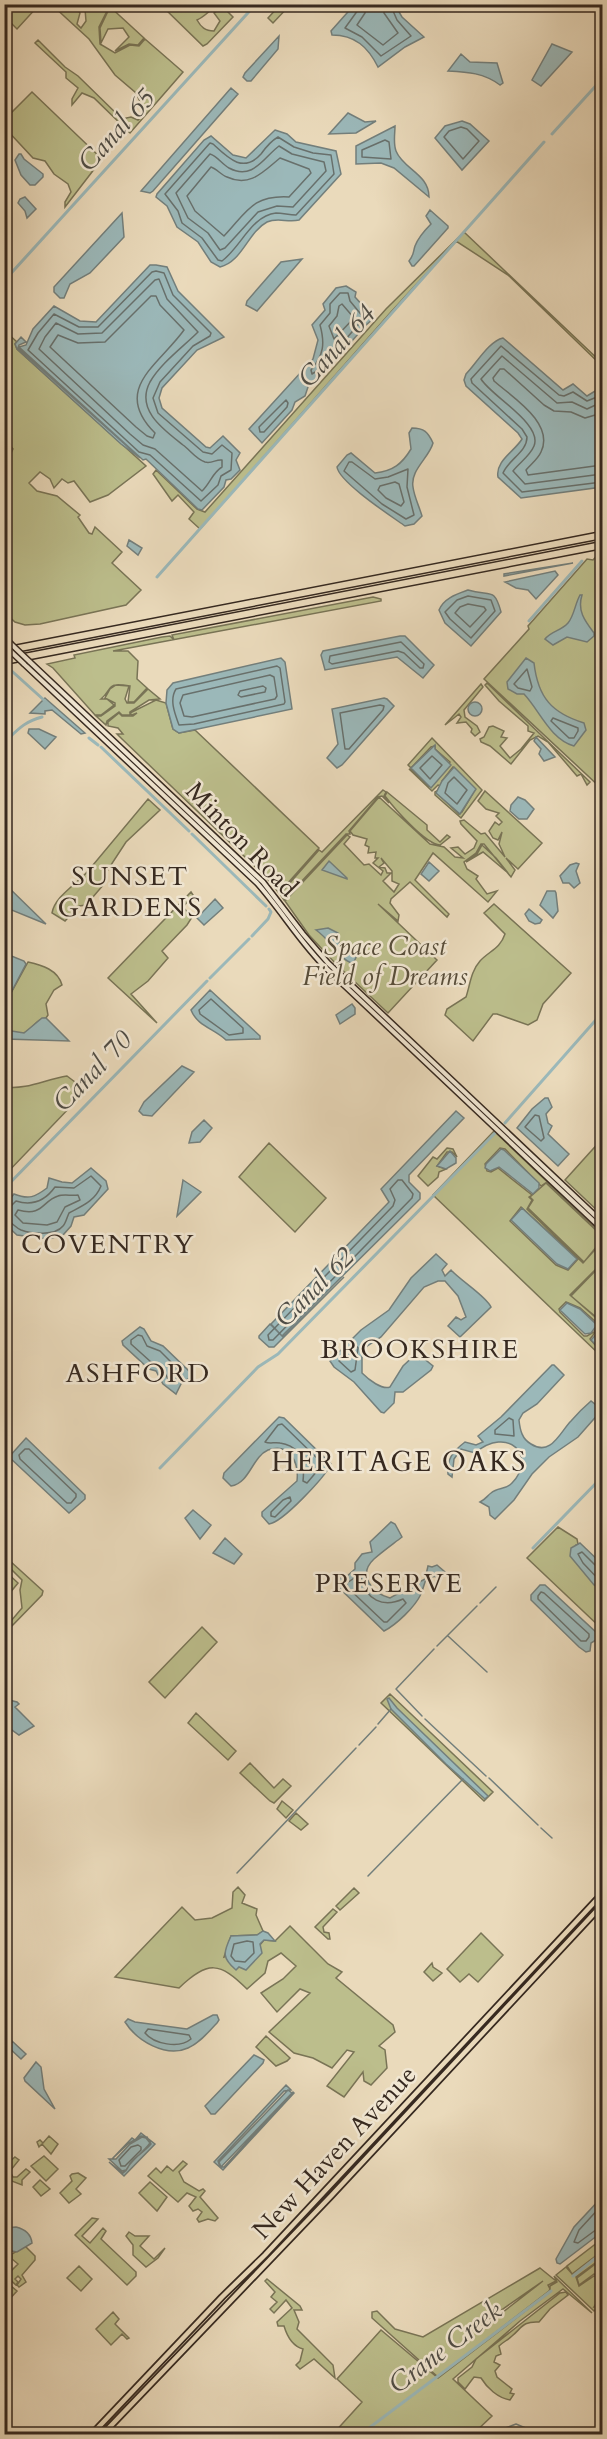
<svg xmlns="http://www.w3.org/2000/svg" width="607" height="2439" viewBox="0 0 607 2439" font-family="Cardo,serif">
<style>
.green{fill:#bcbe8c;stroke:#797456;stroke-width:1.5;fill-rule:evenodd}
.water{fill:#9bb8b9;stroke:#737f7c;stroke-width:1.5}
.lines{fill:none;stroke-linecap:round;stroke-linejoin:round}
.shore{stroke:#68706c;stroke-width:1.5}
.stream{stroke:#737f7c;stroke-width:1.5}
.canal{stroke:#9bb8b9;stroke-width:3}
.secondary-casing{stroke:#362920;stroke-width:7}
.primary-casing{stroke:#362920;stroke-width:8}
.motorway-casing{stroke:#362920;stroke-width:9}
.secondary{stroke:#f1e7d3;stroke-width:4}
.primary{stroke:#eadabb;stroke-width:4.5}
.motorway{stroke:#eadabb;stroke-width:6}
.secondary-bridge-casing{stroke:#362920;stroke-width:7;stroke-linecap:butt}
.secondary-bridge{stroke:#f1e7d3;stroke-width:4}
.labels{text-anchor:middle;stroke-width:5;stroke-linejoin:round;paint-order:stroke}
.street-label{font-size:26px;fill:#362920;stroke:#f1e7d3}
.park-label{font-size:26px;font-style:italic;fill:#584e3b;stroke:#f1e7d3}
.water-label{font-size:27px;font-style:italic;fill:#4f4d46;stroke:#f1e7d3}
.neighbourhood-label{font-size:27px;letter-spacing:1.5px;fill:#362920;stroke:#f1e7d3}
.quarter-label{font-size:28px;letter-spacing:1.5px;fill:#362920;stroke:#f1e7d3}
</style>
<rect width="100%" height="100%" fill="#eadabb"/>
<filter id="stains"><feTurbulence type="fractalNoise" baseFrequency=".00333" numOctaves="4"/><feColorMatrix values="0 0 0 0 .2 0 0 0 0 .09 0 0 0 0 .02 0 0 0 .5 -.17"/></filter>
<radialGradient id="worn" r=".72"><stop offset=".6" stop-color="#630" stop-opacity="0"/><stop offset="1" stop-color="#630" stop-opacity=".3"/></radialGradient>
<path class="green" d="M4 5 5 4 39 5 17 29 5 17Z
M52 5H74L80 13 77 24 81 28 86 21 85 9 91 5H103L107 11 99 27 100 44 115 53 130 45 139 46 145 39 183 72 130 133 94 98 82 93 72 105V99L78 88 66 78V72L35 43 38 40 65 67 78 76 122 119 131 117 138 120 142 116V106L136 93 115 75 89 39Z
M104 5H108L144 38 138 45 129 44 115 51 129 37 123 28 108 29 101 43 100 28 108 11Z
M161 5H177L181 7 184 5H219C210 9 206 16 197 20 201 27 205 31 214 31L220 21 214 13 223 7 233 17 207 44 203 46Z
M280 5H290L273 23 268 18Z
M32 92 102 159 65 207V202L71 192 68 184 54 174 45 161 33 158 5 128V115L11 113Z
M464 232 602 363V366L508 275 456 241 391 312 200 529 189 519 194 512 178 495 172 501 153 474 156 470 197 509 205 512 386 309Z
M5 331 17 342 15 344 17 349 146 466 108 495 90 502 74 481 68 483 62 479 54 488 50 479 40 472 29 483 37 491 57 496 80 515 78 517 89 533 92 534 95 527 122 552 112 563 141 590 126 605 40 624 25 625 15 622 5 613 4 461 8 460 13 449 5 440Z
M600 552H602V789L484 679 529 629 528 626 587 559 593 560Z
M373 597 381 599V601L113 651H128L138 661 137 679 147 688 134 702H128L130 686C105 682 114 688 101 699H107L114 705 101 715H95L53 668 47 664 75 658 74 655 162 637 170 636 174 640 172 635Z
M487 683 590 782 587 785 581 774 577 776 548 742 538 736 530 740 511 764 490 746 481 742 480 739 484 737 489 727 493 726 504 731 501 737 507 738 500 746 510 758 521 749 534 733 528 731V726L499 701 485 685Z
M481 684 483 687 464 710 465 717 477 726 480 732 475 736 471 732 472 729 466 722 457 723 461 717 459 714 445 725Z
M116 685 129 686 125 699 127 703H134L148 689 160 699 149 700 130 712V715H122L119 712 107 721 106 725 96 716H101L115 706V703L105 698 110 689Z
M156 700 166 703 173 729 179 733 195 730 319 848 279 893 266 877 122 739 117 734H123L118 728 108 726V722L119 713 122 716H133L137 713 132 715 130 713Z
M432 738 482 790 461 818 435 795V792L439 790 437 793 459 814 462 812 473 793 453 767 442 781V786L438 785 432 791 409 769 412 770 429 787 450 762 435 749V746L431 747 411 768 408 765Z
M383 790 386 792 384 796 389 803 382 796 378 797 349 831 350 834H346L284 900 280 894 319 850 322 852Z
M485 791 542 843 518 869 506 858 515 870 511 877 484 844H481L476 853 464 862 467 869 478 876 476 879 487 894 497 891 488 902 433 853 415 880 449 914 447 917 410 882 391 899 390 903 399 915 398 921 378 904 437 960 388 1013 336 964 309 935 285 901 347 835 350 837 344 844 364 865 369 864 381 875 383 871 373 863 378 858H375L376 852 368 853 369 847 365 845 367 839 353 835 350 831 379 797 430 844 444 847 455 857 463 858 451 848 458 847 465 854 474 848 477 841 461 824 460 821 464 820 481 834 485 833 505 857 499 844 502 832 498 840 493 838 489 831 495 822 499 825 502 822 496 816 499 813 486 809 478 801ZM381 858 392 871V881L399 884 394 892 383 881 391 873H387L385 868 379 867 384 863Z
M387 792 427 825V830L440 842 447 835 450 837 440 845C425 844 394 808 385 796Z
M148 799 160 810 126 842 107 871 105 883 86 905 79 906 65 921 52 913C55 896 77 884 88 871 108 847 128 823 148 799Z
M482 845 496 858 508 873 483 852 466 862 477 854Z
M191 892 193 895 183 907 189 914H194L187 925 162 951 168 958 148 981 131 994 157 1023 108 978Z
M494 904 571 973 543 1004 537 1020 528 1025 497 1014H493L473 1041 445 1015 447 1009 466 997C470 985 471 971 480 961 489 951 500 949 505 934L484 913Z
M28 962C42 965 58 970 62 985L54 990 46 1004 48 1015 46 1018C35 1018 31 1034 20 1034 15 1034 9 1030 5 1030V1004Z
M67 1076 75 1082V1102L5 1175V1087C27 1090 46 1079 67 1076Z
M494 1131 602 1234 547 1182 541 1186 505 1149 500 1148 485 1164 487 1171 491 1172 498 1168 532 1195 529 1197 532 1200 527 1209 583 1263 602 1242V1260L600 1265 570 1295 602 1323V1330H597L590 1339 602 1353V1357L433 1195ZM521 1207 578 1259 568 1270 556 1265 510 1221ZM566 1302 580 1308 598 1324 594 1332 587 1336H584L560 1312 559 1309Z
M602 1139V1215L565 1180Z
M269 1143 326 1198 295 1232 239 1177Z
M447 1148 453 1149 457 1157 452 1152H447L437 1166 446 1169 439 1172 438 1177 428 1186 418 1176 433 1157 437 1159Z
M546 1183 602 1236V1240L584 1262 528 1208 533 1200 530 1197Z
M602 1264V1322L571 1296Z
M558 1527 577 1539 578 1544 576 1545 589 1577 602 1590V1629L527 1558Z
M10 1561 43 1591 42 1595 8 1630 5 1628 22 1608 20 1590 22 1580 8 1566Z
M4 1570 18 1583 5 1599H4Z
M202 1627 217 1642 165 1698 149 1682Z
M390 1694 493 1792 484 1801 381 1703Z
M196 1713 236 1751 228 1760 188 1723Z
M250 1763 274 1788 283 1779 291 1786 274 1803 270 1801 240 1773Z
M282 1801 293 1810 286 1818 277 1809Z
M296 1813 308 1824 301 1830 289 1821Z
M238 1887 245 1895 242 1903 257 1909 256 1915 263 1931 257 1935 231 1936 224 1957 259 1946 264 1940 275 1941 290 1926 328 1964 342 1972 336 1978 393 2025 395 2032 379 2046 385 2050 387 2068 371 2085 364 2081 363 2072 344 2097 327 2086 354 2052 347 2050 332 2068 313 2058 294 2053 269 2032 310 1993 300 1989 277 2012 261 1993 283 1979 296 1966 281 1953 268 1961 265 1973 247 1989C220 1962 208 1960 179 1988L115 1977 182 1907 195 1920 212 1918 232 1908 233 1892Z
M354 1888 359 1893 340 1910 336 1906Z
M333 1909 337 1912 323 1927 324 1932 329 1933 330 1939H328L315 1927Z
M481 1933 503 1955 478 1982 469 1974 460 1982 447 1969Z
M432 1963 433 1967 442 1973 433 1981 424 1972Z
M266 2036 290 2058 287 2061 276 2066 256 2047Z
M49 2136 58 2144 51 2154 42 2144 39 2147 37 2142 40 2140 43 2143Z
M44 2156 58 2169 46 2181 31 2166Z
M15 2157 19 2160 10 2171 13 2177H17L26 2169 30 2172 22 2180V2185L12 2181 5 2187V2162H9Z
M183 2161 187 2164 179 2172 184 2182 199 2191 203 2189 205 2191 200 2197 218 2218 215 2221 208 2219 199 2222 197 2219 202 2212 198 2209 193 2211 189 2206 196 2197 187 2193 178 2202 148 2176 156 2168 161 2173 167 2166 173 2171Z
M78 2173 86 2178 76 2189 81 2194 69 2203 60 2193 72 2181 70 2176 72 2174Z
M40 2180 50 2189 41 2196 33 2187Z
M150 2182 167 2197 157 2211 139 2193Z
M92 2218 98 2219 82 2236 90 2243 103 2228 106 2231 101 2239 136 2272V2276L127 2285 75 2235Z
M129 2232 135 2236H149L140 2246 154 2259 165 2248 158 2258 146 2267 133 2255V2245L126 2236Z
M602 2239V2251L572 2274 567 2266Z
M25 2246 35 2256V2260L22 2275 26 2282 19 2287 17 2285 21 2279 18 2276 15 2279 18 2282 16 2285 6 2276 18 2264 12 2259V2254Z
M602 2253V2258L576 2277 579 2286 594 2276H600L602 2280V2294L594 2307 599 2306 594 2311 556 2275 566 2267 573 2275Z
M602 2259V2278L600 2275 594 2274 579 2285 577 2278Z
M79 2266 92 2279 81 2291 67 2278Z
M540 2268 556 2281 548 2285 550 2289 549 2291 438 2377 372 2318V2312L377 2311 395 2329 423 2337ZM543 2281 503 2312 492 2316 479 2330 488 2314 500 2311Z
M554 2276 592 2313 563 2289 520 2321 453 2379 492 2416 473 2434H333L362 2402 337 2379 381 2330 438 2378 550 2292V2286L557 2282Z
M267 2279 300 2306 302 2310H294L299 2322 297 2329 333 2365 335 2378 314 2359 300 2369 296 2365 300 2361 303 2349C292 2346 287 2336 284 2326H278L277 2322 292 2308 286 2300 274 2313 270 2309 277 2302 271 2297 275 2292 265 2281Z
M4 2280 17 2291 5 2304H4Z
M566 2292 568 2295 550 2309 539 2322C522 2321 522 2328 512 2336 508 2340 503 2342 499 2346L501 2354 496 2356 494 2362 500 2365 495 2371 497 2377 512 2389 510 2393 514 2394 510 2400C498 2398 487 2388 481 2378L474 2377 465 2389 458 2382V2378L472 2367 476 2359 560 2293Z
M113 2312 119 2319 115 2324 129 2338 127 2339 122 2334 111 2345 96 2329Z"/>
<path class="water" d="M355 4 395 5 402 17 424 37 405 47 378 67C368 47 355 35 332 35L331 31Z
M279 36 278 49 251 81H247L243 77 245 73Z
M552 44 572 52 541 86 532 80Z
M461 54 470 62 497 63 503 83 500 85C484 73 468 72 448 71Z
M231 88 238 94 153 191 150 193 141 191Z
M348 113 365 122 376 121 356 133 329 134Z
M462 121 470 124 489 141 462 170 435 138 445 126Z
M395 126C395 134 393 143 396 151 403 169 429 174 429 197L394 168 381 163 356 164V146Z
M275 130 287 134 296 142 336 151 341 174 299 220C288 223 278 217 267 222 248 232 242 262 220 267L211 262 198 242 177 227 167 206 156 197 157 194 204 140 211 136 233 155 246 158Z
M19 154H21L24 159 43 174V177L35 185H30L21 175 15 160Z
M25 197 36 209 27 218 25 211 18 203 20 199Z
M430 210 448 226V228L414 266H412L409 261C414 255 413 252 415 246 418 238 425 230 431 224L426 216Z
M122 213 124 237 90 273 70 284 64 298H60L54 292V287Z
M302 259 257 311 246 305 247 301 281 262Z
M156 265 167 267 178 291 224 337 197 350 162 388 159 398 162 408 206 447 210 448 223 436 240 453 236 460 240 470 231 479 226 480 224 487 202 510 198 509 146 459 143 460 19 347 26 345 33 329 54 306 80 321 96 322 150 265Z
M346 286 356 292 355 297 374 318 365 326 319 379 309 384 305 396 295 402 292 410 262 443 249 429 313 359 318 340 312 325 325 310 323 304 336 288Z
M21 337 26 342 19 345 18 348 140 458 121 444 17 349 15 344Z
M503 338 563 390 573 384 587 396 600 388 602 391V487L521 498 498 477C495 461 515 451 522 439L518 433 466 386 464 380 466 374C476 364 489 341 503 338Z
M412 428C424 428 428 432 433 443 429 458 410 470 413 487 414 496 419 506 422 516L414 524 405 526C391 516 339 482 337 467L347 455 351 453 375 473C393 471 402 464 411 449L409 433Z
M129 540 142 548 138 555 127 546Z
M573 563 504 576V574Z
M555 571 558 575 536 599 528 590 516 588 505 582Z
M468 590C490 597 494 586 501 612L471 646 445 623 439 610C444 598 457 594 468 590Z
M580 595H582C577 611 585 621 594 633V636L587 642 567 637 553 645 545 639C551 631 561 631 568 623 574 616 575 604 580 595Z
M400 636H405L434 665 423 678 397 657 325 670 321 655 323 651Z
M281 658 285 662 292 709 179 733 173 729 166 703 167 690 173 683Z
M526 658 534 663C538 698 552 713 584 723L586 730 574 746C550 739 540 711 524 694H517L508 689 507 682Z
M45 698 85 733 81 734 52 710 45 711V714L30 713Z
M384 698 387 699 394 706 342 765 337 768 327 758 338 744 332 709Z
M468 709a7 7 0 1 1 14 0a7 7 0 1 1-14 0Z
M29 729H39L56 737 45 749 28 733Z
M536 737 555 757 544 761 539 754 541 749 534 741Z
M435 745V749L451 765 431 788 411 768Z
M454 767 476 789 460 814 436 793 442 781Z
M518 797 525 800 534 809 527 819H519L510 811 511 805Z
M329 861 347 878V879L322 870Z
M429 862 439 871 429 881 421 874Z
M576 863 579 864 576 871 580 883 574 888 569 883H563L560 876 570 865Z
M5 884 46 924 9 909 5 904Z
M547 891H555L556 893 558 911 553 918 540 905Z
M215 899 223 908 204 925 197 918Z
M529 909 542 920 540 923 535 924 529 921 525 914Z
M328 928 338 933 339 943 342 946 349 947 358 953 353 964C335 956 332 941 316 930Z
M9 955 24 961 26 964 5 1004V964Z
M210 990 260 1036V1039L226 1040C215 1029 197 1026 191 1010Z
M352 1004 355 1008V1014L340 1024 336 1015Z
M42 1018H46L69 1041 5 1039V1030L24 1033Z
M182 1066 194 1072 152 1116 143 1115 139 1111 144 1102Z
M545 1098H548L552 1107 546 1114 548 1123 552 1126 548 1134 569 1154 558 1166 517 1128 532 1109Z
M456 1111 464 1118 409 1175V1182L420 1193V1199L282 1336 271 1324 389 1202 381 1189Z
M204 1120 212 1128 200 1142 189 1143 192 1132Z
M501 1149 504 1150 539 1183V1188L533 1194 499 1167 490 1171 485 1168 486 1164Z
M450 1151 456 1158V1163L446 1169 437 1166Z
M91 1168 106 1181 108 1189 84 1215 74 1217 71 1226 63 1235 48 1239 17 1235 5 1224V1205L14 1194C29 1200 35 1197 47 1188L49 1178 62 1182 72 1183Z
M183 1180 201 1192 177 1216Z
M522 1208 577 1259 568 1269 557 1264 511 1220Z
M436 1254 447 1264 442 1270 445 1276 451 1270C461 1281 486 1296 491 1307L460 1337 448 1326 456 1317 461 1320 466 1317 458 1296 445 1281H438L424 1287 381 1337 367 1346 362 1354V1373C369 1380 382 1390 390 1387L403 1366 417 1353 433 1366 431 1370 403 1392H395L394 1403 384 1413 381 1412 354 1382 334 1367 330 1361 361 1330 389 1310 411 1278Z
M344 1277 274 1347H269L259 1338V1336L270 1324 283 1337Z
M567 1303 580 1309 597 1325 591 1333 585 1334 561 1311 560 1310Z
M140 1327 144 1329 151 1341 163 1346 191 1373 192 1377 182 1382 176 1394 163 1384 156 1371 149 1369 123 1345 122 1341Z
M600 1330 602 1332V1351L591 1340Z
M552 1365H554L564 1375 537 1404 523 1413 519 1420C520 1430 522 1439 531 1444 551 1457 560 1432 571 1421 577 1414 584 1407 591 1401L601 1409 600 1412 578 1437 549 1457 532 1474 514 1500 495 1519 490 1515 489 1507 480 1502C486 1499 487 1496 491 1493 498 1487 506 1490 512 1483 538 1456 508 1425 475 1453L461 1449 454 1459 452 1477 448 1474C447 1459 452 1452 465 1442L476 1445 483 1442 478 1436 501 1417Z
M279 1417 284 1418 331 1464C325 1477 283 1522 269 1524L262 1516V1512L297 1481C299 1463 290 1442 268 1450 252 1457 250 1483 231 1486L223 1478 224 1473Z
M26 1438 85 1495V1499L69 1513 9 1457Z
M193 1510 211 1525 200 1539 185 1518Z
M391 1522 395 1524 402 1537C393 1544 383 1551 374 1559 357 1575 372 1593 390 1598L425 1579 428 1566 432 1567 437 1565 445 1572 443 1576 428 1577C423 1583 424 1588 421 1594 415 1607 396 1625 384 1631L335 1584 343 1575 346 1577 355 1569V1563L362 1554 372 1552 370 1542Z
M225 1538 242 1554 234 1564 213 1553Z
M580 1543 602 1564V1590L594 1585 570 1556 571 1548Z
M540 1585H545L599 1635 596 1640 591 1643 590 1651 586 1652 579 1647 531 1600V1595Z
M389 1698 397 1708 488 1796 485 1799 446 1764 391 1709 387 1699Z
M5 1699 17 1702 19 1704 15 1707 34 1726 19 1735 5 1725Z
M263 1931 268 1933 275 1941 264 1940 260 1944 262 1953 246 1970 239 1967 236 1970C222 1958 223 1953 231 1936L257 1935Z
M213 2015H217L219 2020 217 2023C208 2032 200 2043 188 2048 166 2058 137 2041 125 2022L128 2019 135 2022 187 2029Z
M12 2041 26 2054 21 2059 7 2046Z
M254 2055 264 2060 263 2063 215 2114H211L205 2106Z
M36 2062 41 2067 44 2089 55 2109 25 2081 24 2078Z
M286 2085 291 2090 284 2091 218 2161 220 2167H224L293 2092 294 2093 223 2170 214 2162Z
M288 2090 292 2093 221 2167 219 2162Z
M141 2133 155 2144 124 2176 109 2162 123 2173C129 2170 127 2166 132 2161 138 2155 145 2151 151 2144L147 2137 141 2136 129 2143 112 2159 132 2138 135 2140Z
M142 2137 146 2138 150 2143C142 2154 132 2159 126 2170L122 2171 109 2159H116L130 2144Z
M602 2197V2232L560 2264 557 2263 556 2259 574 2227Z
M16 2227C24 2229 31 2234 32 2243L17 2252 12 2251 5 2253V2228Z"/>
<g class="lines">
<path class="shore" d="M359 4 358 10 345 28 362 37 381 56 411 36 397 20 390 4
M366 4 365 13 357 25 383 45 398 33 384 13 383 4
M461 127 467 129 479 141 463 159 444 137 449 131Z
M278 137 294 147 313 153 331 155 334 174 296 215C289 215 283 213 276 213 251 216 241 247 222 261L218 260 202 238 182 223 178 211 165 194 210 143 213 144C228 158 243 174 261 154 266 147 271 141 278 137Z
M385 140 389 142 391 159 362 157V150Z
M279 146 292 154 324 162 326 171 293 207 277 206 258 212 225 248 220 250 208 233 188 218 176 193 210 154C217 156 222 164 229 168 253 181 264 157 279 146Z
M280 158 309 169 311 173 289 197C252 195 247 212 224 236L195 211 187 196 211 167C217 169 221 175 227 177 250 188 264 171 280 158Z
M156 271 164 273 173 295 211 333 210 336 193 346 160 382 153 398 158 413 203 452 212 454 222 445 232 453 231 470 221 476 218 485 201 501 150 455 139 452 125 439 28 350 38 333 54 314 79 327H98L152 272Z
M159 279 167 299 198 332C183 347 161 363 150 382 135 410 164 430 183 445 190 450 196 459 205 462 212 464 216 459 222 460V467C212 473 210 484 202 491L155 449 143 445 130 434 39 349 45 337 56 323 78 334 102 333 155 280Z
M340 293H348L350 301 364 318 320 369 312 374 311 370C324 355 325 343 320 325L330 313V304Z
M151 296H156L160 305 184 330C159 365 111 389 155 433L153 438 147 436 136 427 50 347 58 335 78 343 105 342Z
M342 304 354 318 334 339 329 326 337 316 339 306Z
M602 395 587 401 573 392 564 396 559 395 501 346 471 379 472 383 522 429 527 437C527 452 509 459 503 473L522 492 602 482
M286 400 288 403 287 407 264 432H260L259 427Z
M602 402 587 409 572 402 557 403 502 356 481 379C491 396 543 424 534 446 530 456 519 463 513 471L525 484 602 474
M602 413 585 418 571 412 554 411 544 405 504 369H500L493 378 494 381C512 397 555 423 541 452 538 459 531 464 526 470L528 475 602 465
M349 462H352L375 479 388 477 408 469 407 487 414 515 406 519 382 504 344 471Z
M395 482 399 484 404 502 401 506 386 498 378 490 380 486Z
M468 596 491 600 495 611 471 638 450 619 445 612 457 600Z
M468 604 484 607 486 610 470 627 455 613 460 607Z
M401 642 424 664 423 668H420L404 653 398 651 332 664 329 662 330 656Z
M277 666 280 668 285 702 284 704 194 724 179 725C175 714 169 700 176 689Z
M527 669 532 687 530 691 518 688 514 684Z
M270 675 274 677 277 696 275 699 192 717 184 716 180 703 183 695Z
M263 686 266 688 265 692 241 697 238 695 240 691Z
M380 705 384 706 383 710 349 749H345L340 713Z
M553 718 578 728V731L574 738H569L551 721Z
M432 756 442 765 430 779 420 768Z
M454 777 467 790 457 804 445 793 448 783Z
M211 999 243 1028V1033L229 1035 200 1014 199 1010Z
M535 1115 539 1116 544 1138 541 1141 525 1127Z
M398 1180H402L413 1194 412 1198 273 1340H269L268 1335 393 1206 395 1200 390 1189Z
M78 1195 80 1200 65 1207 57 1222 47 1225 23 1223 15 1215 18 1210C43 1217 42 1201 58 1196 63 1194 72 1196 78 1195Z
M4 1208 10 1207 16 1201C32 1206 45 1201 55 1187L74 1188 91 1176 101 1186C95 1201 82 1206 69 1213 67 1217 66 1223 63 1226 55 1236 32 1234 21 1230 14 1227 12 1221 4 1220
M138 1335 142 1336 147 1346 160 1351 181 1372V1375L174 1382H170L161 1367 151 1362 131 1344V1340Z
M355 1344 358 1348 355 1370 351 1372 339 1361Z
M509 1418 513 1420 514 1436 495 1434V1430Z
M282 1424 323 1464 307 1483 303 1481C305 1463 301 1446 280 1443 274 1442 270 1444 265 1442L278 1425Z
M25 1449H29L76 1494V1497L71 1503H67L20 1459 19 1455Z
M290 1497 291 1501 275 1517 271 1516V1512L283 1500Z
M602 1567 596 1566 582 1552 578 1554 583 1563 602 1583
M357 1576 361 1578C366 1600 383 1608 403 1599L406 1603 387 1622H384L347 1587V1583Z
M541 1592 544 1593 589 1634V1637L586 1641H581L538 1599V1596Z
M247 1941 253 1942 254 1953 245 1962 235 1961 231 1956 234 1944Z
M148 2029 189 2035 191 2039C179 2049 154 2044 145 2033Z
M138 2145 141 2147V2150L125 2166H121L119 2160 131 2147Z
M602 2205 579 2230 574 2242 578 2243 597 2229 602 2228"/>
<path class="stream" d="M480 1603 496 1587
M448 1636 487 1672
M437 1646 477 1606
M422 1716 396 1689 434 1649
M425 1719 486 1776
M378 1724 391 1709
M359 1745 376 1727
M489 1778 538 1825
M541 1828 552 1838
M237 1873 356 1748
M368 1876 463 1779
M598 2100 602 2102
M500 2428 503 2429 516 2424 540 2434"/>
<path class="canal" d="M552 134 602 79
M4 281 256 4
M157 577 544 142
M529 621 582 561
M4 664 45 701
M9 738C20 727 27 721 42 717
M89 738 98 745
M4 742 6 741
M101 747 189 831
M192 834 266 906
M252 936 268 919 271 912 269 909
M210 978 249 939
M505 1123 602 1013
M4 1189 207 981
M160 1468 258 1367 278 1354 495 1133
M533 1548 602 1477
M573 2276 602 2253
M361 2434 551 2291"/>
<g class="secondary-casing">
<path id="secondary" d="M4 638 10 643
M30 662 263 882 303 934 328 963 602 1222
M24 664 257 883C282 911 301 944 328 970L602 1229"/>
</g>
<g class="primary-casing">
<path id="primary" d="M92 2434 222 2297 265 2255 602 1894
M103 2434 331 2196 602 1905"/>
</g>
<g class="motorway-casing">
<path id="motorway" d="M4 651 602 535
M4 661 602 545"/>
</g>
<use href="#secondary" class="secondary"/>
<use href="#primary" class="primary"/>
<use href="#motorway" class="motorway"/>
<g class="secondary-bridge-casing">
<path id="secondary-bridge" d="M10 643 30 662
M4 645 24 664"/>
</g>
<use href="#secondary-bridge" class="secondary-bridge"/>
</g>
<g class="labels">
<g class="street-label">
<text transform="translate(242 839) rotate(46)" y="9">Minton Road</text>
<text transform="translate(334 2152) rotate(-47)" y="9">New Haven Avenue</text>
</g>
<g class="park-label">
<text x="385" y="955">Space Coast<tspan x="385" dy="30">Field of Dreams</tspan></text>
</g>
<g class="water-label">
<text transform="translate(116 130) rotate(-48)" y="9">Canal 65</text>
<text transform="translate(336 346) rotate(-48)" y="9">Canal 64</text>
<text transform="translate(92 1071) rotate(-46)" y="9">Canal 70</text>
<text transform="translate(314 1287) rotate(-45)" y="9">Canal 62</text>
<text transform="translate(445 2347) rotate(-37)" y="9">Crane Creek</text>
</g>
<g class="neighbourhood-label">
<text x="130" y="885">SUNSET<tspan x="130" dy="31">GARDENS</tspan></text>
<text x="108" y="1253">COVENTRY</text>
<text x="420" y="1358">BROOKSHIRE</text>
<text x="138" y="1382">ASHFORD</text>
<text x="389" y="1592">PRESERVE</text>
</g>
<g class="quarter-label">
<text x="399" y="1471">HERITAGE OAKS</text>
</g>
</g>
<rect width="607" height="2439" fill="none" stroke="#eadabb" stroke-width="24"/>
<rect x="6" y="6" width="595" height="2427" fill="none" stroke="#362920" stroke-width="3"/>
<rect x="12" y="12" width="583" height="2415" fill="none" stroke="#362920" stroke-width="1.5"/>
<rect width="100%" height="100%" filter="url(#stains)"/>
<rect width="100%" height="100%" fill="url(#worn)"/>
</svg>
